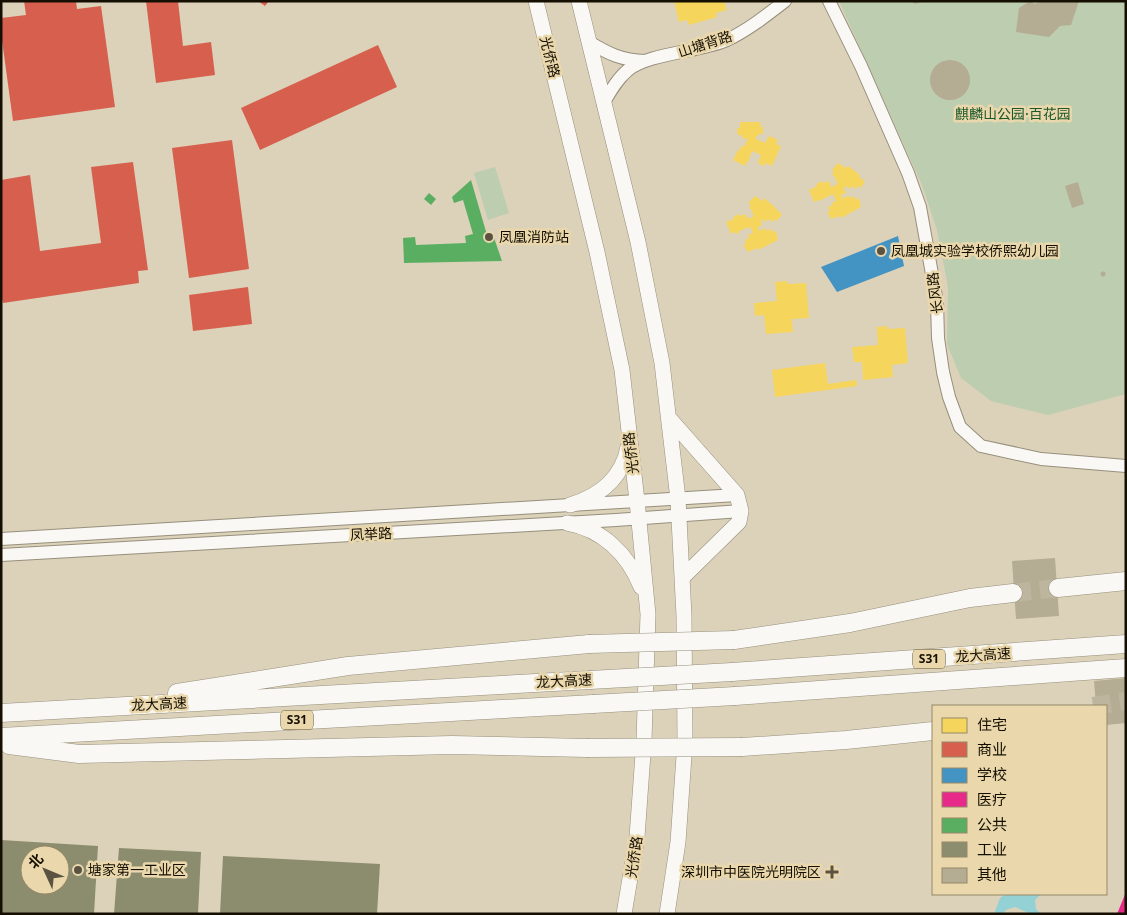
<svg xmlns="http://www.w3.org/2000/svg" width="1127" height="915" viewBox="0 0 1127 915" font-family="'Noto Sans','Noto Sans SC',sans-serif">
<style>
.green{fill:#bccdb0}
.water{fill:#94d1d5}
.homes{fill:#f6d55c}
.shops{fill:#d6604d}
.schools{fill:#4393c3}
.health{fill:#e7298a}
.public{fill:#5aae61}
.industry{fill:#8c8c6e;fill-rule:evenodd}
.building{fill:#b5ac94}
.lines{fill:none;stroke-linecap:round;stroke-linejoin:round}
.highway-tunnel{stroke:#beb59e;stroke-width:18;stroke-dasharray:18 9;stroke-linecap:butt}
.minor-casing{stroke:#968f7c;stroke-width:14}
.major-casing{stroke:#968f7c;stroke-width:16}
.highway-casing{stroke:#968f7c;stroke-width:19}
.minor{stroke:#faf8f5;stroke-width:12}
.major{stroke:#faf8f5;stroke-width:15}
.highway{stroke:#faf8f5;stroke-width:18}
.highway-bridge-casing{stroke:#968f7c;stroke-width:19;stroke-linecap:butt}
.highway-bridge{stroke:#faf8f5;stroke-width:18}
.poi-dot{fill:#5b5342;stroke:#ead8ac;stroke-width:2}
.labels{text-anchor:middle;stroke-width:5;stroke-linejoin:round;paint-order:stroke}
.shield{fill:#ead8ac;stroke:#554b35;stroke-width:1}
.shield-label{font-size:12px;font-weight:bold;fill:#150f02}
.street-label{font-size:14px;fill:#150f02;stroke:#ead8ac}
.park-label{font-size:14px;fill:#1a572a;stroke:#ead8ac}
.poi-label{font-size:14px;fill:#150f02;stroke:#ead8ac;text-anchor:start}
</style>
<rect width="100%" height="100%" fill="#dcd2ba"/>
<path class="green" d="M839 1H1126V394L1048 415 991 401 961 378 947 344 948 287 937 230 922 185Z
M495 167 509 213 488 220 474 173Z"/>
<path class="water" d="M1006 894H1041L1035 900 1036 909 1041 914H1031L1015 907 1006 910 1002 914H994L1000 898Z"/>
<path class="homes" d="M674 1H724L727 10 716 13 717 17 689 25 687 20 679 22Z
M740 122H760L761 127H763V134H759L758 136H756V139L765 143 769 136 778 140 776 144 781 146 772 166 766 163 764 166 758 163 761 155 752 151 748 162H747L745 166 733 160 738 150 739 151 741 146 744 147 748 139H744L741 135H738L737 128H740Z
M838 163 846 168 848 166 859 174 860 178 865 181 861 188 858 186 856 189 852 186 850 189 846 186 844 189 846 193 841 195 842 198 849 196 850 198 854 196 856 200 859 198 861 207 841 218 840 216 831 219 827 212 830 211 828 207 833 205 832 203 836 201 833 194 819 201V200L814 202 809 190 817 186 816 184 823 181V183L829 181 831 187 836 185 838 182 835 180 836 178 832 175 834 172 832 170Z
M755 196 763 201 764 198 775 207 777 210 782 214 777 221 775 219 773 222 768 219 766 222 762 219 761 221 762 225 758 227 759 231 765 228 767 231 771 229 773 232 776 231 778 240 758 250 757 248 748 252 743 245 746 244 745 240 749 238 748 235 753 233 750 227 739 231V233L736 234 735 232 731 234 726 222 734 219 733 217 739 214 740 216 745 214 748 219 752 217 754 215 751 213 753 211 749 208 751 205 748 203Z
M787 281 788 284 806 283 809 318 792 319 793 332 766 334 764 315 755 316 754 303 777 301 775 282Z
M887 326V329L905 328 908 363 892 365 893 377 863 380 862 362H854L852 347 878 345 877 327Z
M825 363 828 384 856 380 857 386 775 397 772 370Z"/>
<path class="shops" d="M24 1H76L77 9 101 6 115 107 13 121 1 33V18L26 15Z
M146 1H178L183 46 211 42 215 75 156 83Z
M258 1H269L265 6Z
M378 45 397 87 260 150 241 108Z
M232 140 249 269 189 278 172 148Z
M133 162 148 270 138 271 139 283 3 303 1 294V180L30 175 40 251 101 243 91 167Z
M248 287 252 324 193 331 189 295Z"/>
<path class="schools" d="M898 236 904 266 837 292 821 267Z"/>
<path class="health" d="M1126 892V914H1117Z"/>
<path class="public" d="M471 180 487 235H493L502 261 404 263 403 238 415 237 416 245 466 243 465 236 473 234 463 200 454 203 452 197Z
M429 193 436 199 431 205 424 199Z"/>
<path class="industry" d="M1 840 98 846 94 914H1ZM30 855H60V885H30Z
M119 848 201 852 198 914H114Z
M223 856 380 864 377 914H220Z"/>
<path class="building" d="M911 1H926L915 4Z
M1030 1 1035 4 1041 1H1079L1071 25 1060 26 1049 37 1016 32 1019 8Z
M930 80a20 20 0 1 1 40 0a20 20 0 1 1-40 0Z
M1078 182 1084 204 1072 208 1065 186Z
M1100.5 274a2.5 2.5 0 1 1 5 0a2.5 2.5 0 1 1-5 0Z
M1055 558 1059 616 1016 619 1012 561Z
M1126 678V723L1106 725V706H1096L1094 681Z"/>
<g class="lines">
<path class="highway-tunnel" d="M1013 593 1058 588
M1093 706 1126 701"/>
<g class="minor-casing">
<path id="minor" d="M829 1 861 66 908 173 920 207 937 302 938 338 943 372 949 397 960 427 981 446 1041 459 1126 466
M589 42C609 54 621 60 645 61
M603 104C610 92 617 79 628 70 649 53 700 52 727 40 748 30 767 15 785 1
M1 539 737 495
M1 555 616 520 741 511"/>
</g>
<g class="major-casing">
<path id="major" d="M536 1 597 252 622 370 637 501 648 614 644 740 637 837 624 914
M579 1 638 242 662 363 678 499 684 616 685 742 678 842 667 914
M669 418 737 495 741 511 739 522 682 578
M570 505C600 496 622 479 628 447
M567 523C602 529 628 554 641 587"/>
</g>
<g class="highway-casing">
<path id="highway" d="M1058 588 1126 581
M734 640 850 623 970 598 1013 593
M732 672 1126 644
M177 693 348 666 589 644
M735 696 1126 668
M1 713 590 680
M1 737 593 704
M9 745 79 754 452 745 587 748
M742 747 846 740 933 731"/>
</g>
<use href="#minor" class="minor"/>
<use href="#major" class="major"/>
<use href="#highway" class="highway"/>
<g class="highway-bridge-casing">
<path id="highway-bridge" d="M589 644 734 640
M590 680 732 672
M593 704 735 696
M587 748 742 747"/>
</g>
<use href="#highway-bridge" class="highway-bridge"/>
</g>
<g class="poi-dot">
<circle cx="489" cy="237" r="5"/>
<circle cx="881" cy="251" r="5"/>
<circle cx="78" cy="870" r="5"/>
<path d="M829.5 864.5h5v5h5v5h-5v5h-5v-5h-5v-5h5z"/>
</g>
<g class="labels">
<g class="shield">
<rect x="913" y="649.5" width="32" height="19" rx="4"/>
<rect x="281" y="710.5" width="32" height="19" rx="4"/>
</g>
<g class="shield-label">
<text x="929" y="663">S31</text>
<text x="297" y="724">S31</text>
</g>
<g class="street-label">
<text transform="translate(705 44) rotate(-18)" y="5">山塘背路</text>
<text transform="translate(550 57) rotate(76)" y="5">光侨路</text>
<text transform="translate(935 293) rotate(-97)" y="5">长风路</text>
<text transform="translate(631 453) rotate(-97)" y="5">光侨路</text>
<text transform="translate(371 534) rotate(-3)" y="5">凤举路</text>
<text transform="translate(983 655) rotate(-4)" y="5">龙大高速</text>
<text transform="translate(564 681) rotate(-3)" y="5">龙大高速</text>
<text transform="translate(159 704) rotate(-3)" y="5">龙大高速</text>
<text transform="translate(634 857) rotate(-81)" y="5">光侨路</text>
</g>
<g class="park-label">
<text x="1013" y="119">麒麟山公园·百花园</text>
</g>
<g class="poi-label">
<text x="499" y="242">凤凰消防站</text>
<text x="891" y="256">凤凰城实验学校侨熙幼儿园</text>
<text x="88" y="875">塘家第一工业区</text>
<text x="821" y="877" text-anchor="end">深圳市中医院光明院区</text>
</g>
</g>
<rect width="1127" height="915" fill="none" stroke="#150f02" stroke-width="5"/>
<rect x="932" y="705" width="175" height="190" fill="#ead8ac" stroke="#958868"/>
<rect x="942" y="718" width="25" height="15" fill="#f6d55c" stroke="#958868"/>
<text x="977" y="730" font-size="15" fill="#150f02">住宅</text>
<rect x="942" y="742" width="25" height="15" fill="#d6604d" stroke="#958868"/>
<text x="977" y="755" font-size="15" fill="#150f02">商业</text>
<rect x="942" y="768" width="25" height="15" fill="#4393c3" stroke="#958868"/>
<text x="977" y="780" font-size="15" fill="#150f02">学校</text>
<rect x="942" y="792" width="25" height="15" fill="#e7298a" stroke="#958868"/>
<text x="977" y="805" font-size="15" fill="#150f02">医疗</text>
<rect x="942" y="818" width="25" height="15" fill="#5aae61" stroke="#958868"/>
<text x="977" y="830" font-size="15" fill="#150f02">公共</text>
<rect x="942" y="842" width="25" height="15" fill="#8c8c6e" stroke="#958868"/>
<text x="977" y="855" font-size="15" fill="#150f02">工业</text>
<rect x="942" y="868" width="25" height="15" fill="#b5ac94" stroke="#958868"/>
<text x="977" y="880" font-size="15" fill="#150f02">其他</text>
<g transform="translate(45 870) rotate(314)"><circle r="24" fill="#ead8ac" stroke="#958868"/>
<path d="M0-4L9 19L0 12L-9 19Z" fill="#5b5342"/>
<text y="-8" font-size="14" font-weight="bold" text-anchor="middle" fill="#150f02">北</text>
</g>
</svg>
